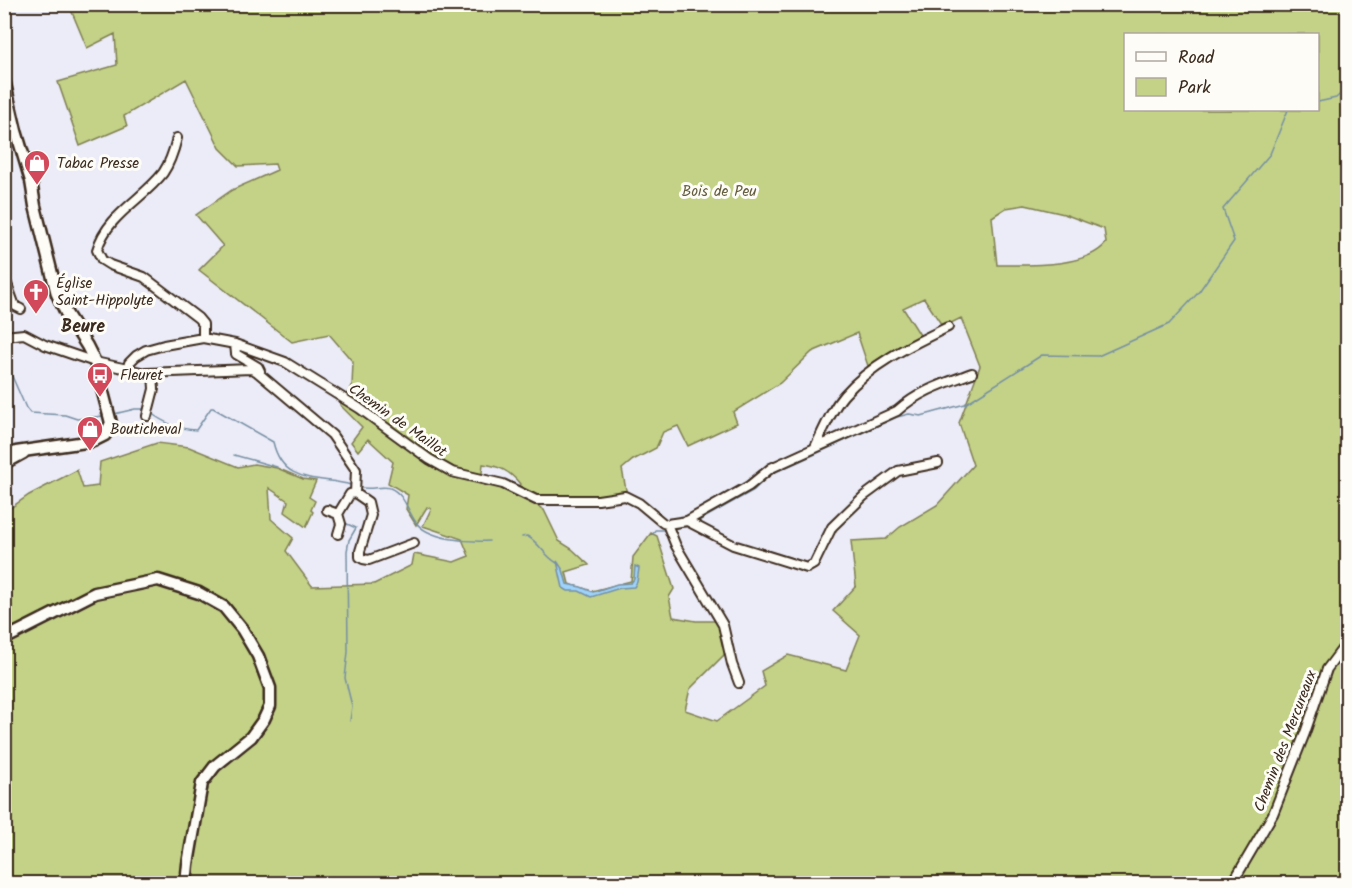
<svg xmlns="http://www.w3.org/2000/svg" width="1352" height="888" viewBox="0 0 1352 888" font-family="Kalam,sans-serif">
<style>
.green{fill:#c3d287;stroke:#7f7e52;stroke-width:1.5;fill-rule:evenodd}
.water{fill:#9ed3fc;stroke:#768fa3;stroke-width:1.5}
.lines{fill:none;stroke-linecap:round;stroke-linejoin:round}
.stream{stroke:#768fa3;stroke-width:1.5}
.street-casing{stroke:#3b2a1e;stroke-width:12}
.secondary-casing{stroke:#3b2a1e;stroke-width:15}
.street{stroke:#fdfcf7;stroke-width:8}
.secondary{stroke:#fdfcf7;stroke-width:10}
.labels{text-anchor:middle;stroke-width:6;stroke-linejoin:round;paint-order:stroke}
.poi-label{font-size:15px;fill:#3b2a1e;stroke:#fdfcf7;text-anchor:start}
.park-label{font-size:15px;fill:#645c3e;stroke:#fdfcf7}
.street-label{font-size:15px;fill:#3b2a1e;stroke:#fdfcf7}
.quarter-label{font-size:18px;font-weight:bold;fill:#3b2a1e;stroke:#fdfcf7}
</style>
<rect width="100%" height="100%" fill="#ececf8"/>
<filter id="ink" filterUnits="userSpaceOnUse"><feTurbulence type="fractalNoise" baseFrequency=".0167" numOctaves="2"/><feDisplacementMap in="SourceGraphic" scale="12" xChannelSelector="R" yChannelSelector="G"/><feConvolveMatrix kernelMatrix="1 2 1 2 8 2 1 2 1" color-interpolation-filters="sRGB"/></filter>
<g filter="url(#ink)">
<path class="green" d="M69 5H1347V883H190L202 805 208 789H204L210 776 254 740 274 697 226 605 158 576 94 590 5 635 4 597 8 591 4 586 5 512 29 495 77 470 83 488 98 486 100 462 157 443 189 447 238 467 254 464 277 468 303 479 316 481 309 497 315 501 311 510 313 512 306 527 285 512 288 501 269 488 271 519 293 538 286 551 312 586 374 584 412 565 414 554 454 562 469 556 462 539 423 526 431 509 427 507 416 525 406 509 408 495 388 483 393 462 368 439 358 451 351 442 362 427 340 405 352 386 353 362 329 334 292 342 199 270 223 246 196 215 232 190 277 170 275 164 238 166 220 148 186 79 124 116 127 126 80 146 58 82 117 65 115 34 87 48ZM1126 34H1318V110H1126ZM1025 205 1064 214 1104 229 1106 243C1087 268 1026 265 997 265L992 217 1006 208ZM924 298 943 327 961 318 980 366 959 423 973 465 937 505 900 527 886 539 851 541 856 586 833 611 860 635 846 670 788 655 761 671 765 686 717 721 685 710 690 689 727 652 718 621H696L673 617 669 597 674 589 657 536 651 533 633 557 631 581 592 591 569 584 566 572 589 565 572 549 559 541 544 510 515 491 481 481 483 464C499 466 510 471 520 484L518 487 540 498 627 495 622 469 633 460 656 448 663 432 678 426 688 446 737 423 733 412 780 383 812 352 857 333 868 366 920 335 903 308Z
M158 584 197 596 222 610 239 631 255 658 266 689V705L249 735 196 789 181 874 182 883 5 884V643L96 597Z"/>
<path class="water" d="M557 561 563 570 567 584 581 587 593 592 617 584 631 583 634 579 635 566 639 568 637 582 634 587 620 588 591 597 579 591H568L563 588Z"/>
<g class="lines">
<path class="stream" d="M1318 102 1336 98 1348 87
M4 358 26 408 30 413 65 415 77 419 103 416
M151 413C164 423 180 429 196 430L211 408H213L273 442C283 485 317 476 351 485
M114 414 135 409H144
M234 455 277 467
M358 487C370 491 380 485 390 488 404 494 407 509 415 521 427 540 469 542 489 541
M345 523 356 528 349 540 347 551 348 652 345 678 352 706 350 721
M695 523 754 490 769 475 897 417 909 414 921 416 965 404 1042 355 1098 356 1169 324 1198 293 1234 241 1223 209 1270 154 1288 110
M672 529 688 526
M653 534 655 530H665
M522 537 527 536C539 542 544 556 557 563"/>
<g class="street-casing">
<path id="street" d="M177 138C174 150 170 163 163 173 142 200 107 215 97 250L102 260 110 265 144 277 198 318 203 324V338
M4 283 7 284 15 306 21 309
M4 336 24 334 45 345 95 362 146 373 251 369 256 371 332 435 356 470 355 493 368 502 371 515 360 551V557L363 559 369 560 414 543
M235 344 236 354 258 367 260 371
M127 370 129 363 136 356 146 350 164 345 203 338 235 344 285 362 359 408 429 459 452 472 503 484 536 500H598L625 496 639 503 663 523 667 524 687 521 749 486 771 468 897 411C919 391 945 383 972 373
M147 416 154 389 153 373
M815 447C824 429 831 410 844 395 872 363 911 345 948 327
M4 465 24 454
M327 510 338 514
M687 521 733 545 807 568 814 564 832 527 864 496 898 471 938 463
M667 524 676 546 723 625 732 664 739 683
M338 534 341 524 338 514 350 494 355 493
M1232 884 1273 814 1305 733 1327 669 1348 641"/>
</g>
<g class="secondary-casing">
<path id="secondary" d="M4 80 16 131 31 181 35 206 57 294 66 313 87 346 95 362 111 423 105 435 93 441 16 452 4 457
M4 639 95 593 158 580 199 593 224 607 242 629 258 656 270 688V706L264 719 251 737 215 766 202 783 188 864 186 884"/>
</g>
<use href="#street" class="street"/>
<use href="#secondary" class="secondary"/>
</g>
</g>
<defs>
<g id="shop-pin" transform="scale(1.35)"><path d="M0 17L-7.5 6A9.5 9.5 0 1 1 7.5 6Z" fill="#d1495b" stroke="#fdfcf7"/><path d="M-5-2.5h2.3a2.7 3.5 0 0 1 5.4 0H5L5.5 6h-11ZM-1.5-2.5h3a1.5 2.3 0 0 0-3 0Z" fill="#fff"/></g>
<g id="church-pin" transform="scale(1.35)"><path d="M0 17L-7.5 6A9.5 9.5 0 1 1 7.5 6Z" fill="#d1495b" stroke="#fdfcf7"/><path d="M-1.2-6h2.4v3.5h3.3v2.4h-3.3V6h-2.4V-.1h-3.3v-2.4h3.3Z" fill="#fff"/></g>
<g id="bus-pin" transform="scale(1.35)"><path d="M0 17L-7.5 6A9.5 9.5 0 1 1 7.5 6Z" fill="#d1495b" stroke="#fdfcf7"/><path d="M-5-6H5V4H4V6H2V4H-2V6H-4V4H-5ZM-3.5-4V0h7V-4ZM-3.5 1.2v1.5H-2V1.2ZM2 1.2v1.5H3.5V1.2Z" fill="#fff"/></g>
</defs>
<g fill-rule="evenodd">
<use href="#shop-pin" x="37" y="163"/>
<use href="#church-pin" x="36" y="292"/>
<use href="#bus-pin" x="100" y="375"/>
<use href="#shop-pin" x="90" y="429"/>
</g>
<g class="labels">
<g class="poi-label">
<text x="57" y="168">Tabac Presse</text>
<text x="56" y="288">Église<tspan x="56" dy="17">Saint-Hippolyte</tspan></text>
<text x="120" y="380">Fleuret</text>
<text x="110" y="434">Bouticheval</text>
</g>
<g class="park-label">
<text x="719" y="196">Bois de Peu</text>
</g>
<g class="street-label">
<text transform="translate(398 420) rotate(35)" y="5">Chemin de Maillot</text>
<text transform="translate(1285 741) rotate(-69)" y="5">Chemin des Mercureaux</text>
</g>
<g class="quarter-label">
<text x="83" y="332">Beure</text>
</g>
</g>
<rect width="1352" height="888" fill="none" stroke="#fdfcf7" stroke-width="24"/>
<rect x="12" y="12" width="1328" height="864" fill="none" stroke="#3b2a1e" stroke-width="2" filter="url(#ink)"/>
<rect x="1124" y="33" width="195" height="78" fill="#fdfcf7" stroke="#afa8a0" stroke-width="1.5"/>
<rect x="1136" y="52" width="30" height="9" fill="#fdfcf7" stroke="#afa8a0" stroke-width="1.5"/>
<text x="1178" y="63" font-size="18" fill="#3b2a1e">Road</text>
<rect x="1136" y="78" width="30" height="18" fill="#c3d287" stroke="#afa8a0" stroke-width="1.5"/>
<text x="1178" y="93" font-size="18" fill="#3b2a1e">Park</text>
</svg>
